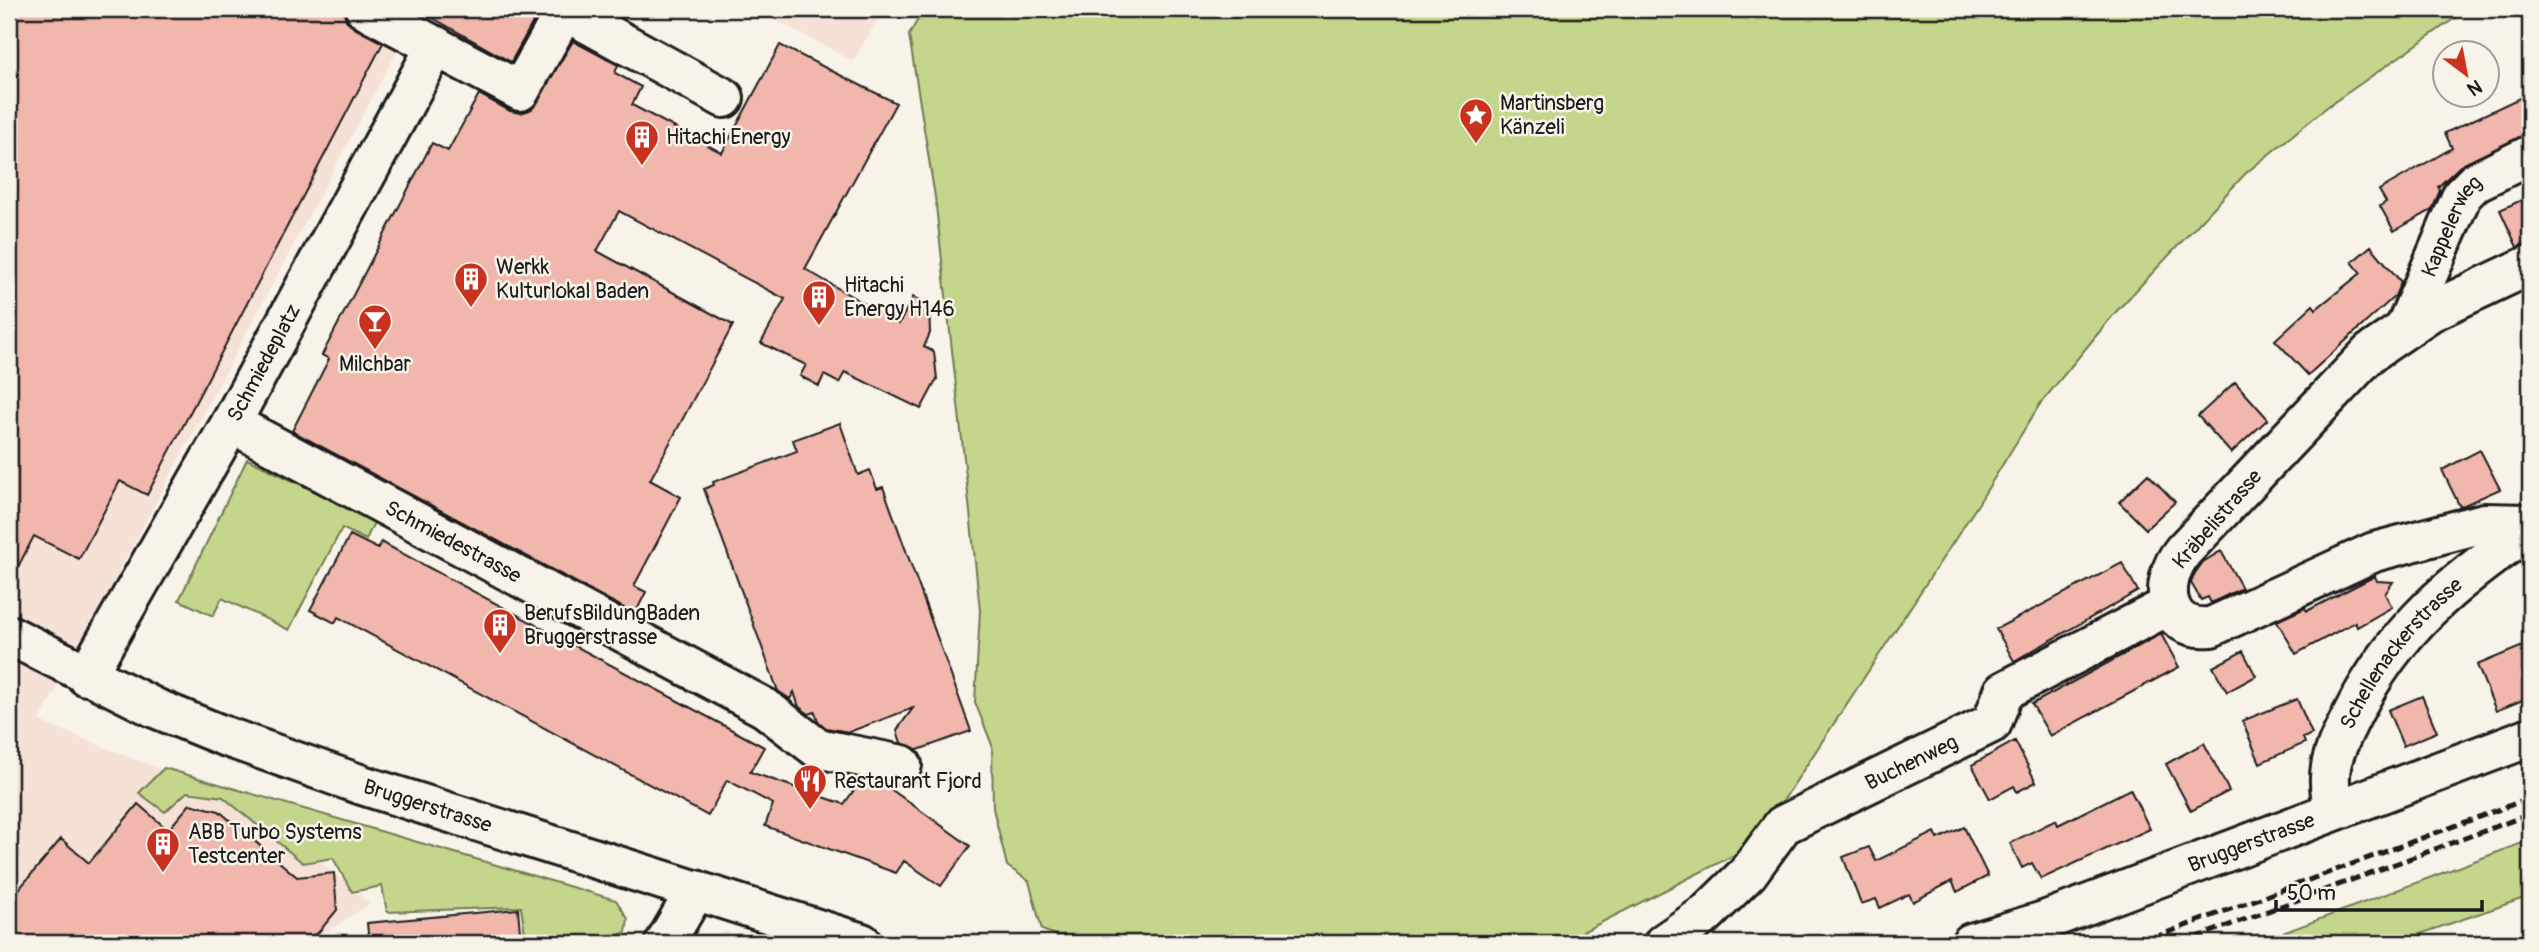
<svg xmlns="http://www.w3.org/2000/svg" width="2539" height="952" viewBox="0 0 2539 952" font-family="Pangolin,sans-serif">
<style>
.built{fill:#f5e1d6}
.green{fill:#c4d68b;stroke:#707954;stroke-width:2}
.building{fill:#f1b7ac;stroke:#1c1c1c;stroke-width:2}
.lines{fill:none;stroke-linecap:round;stroke-linejoin:round}
.minor-casing{stroke:#1c1c1c;stroke-width:44}
.major-casing{stroke:#1c1c1c;stroke-width:44}
.minor{stroke:#f7f3e8;stroke-width:38}
.major{stroke:#f7f3e8;stroke-width:38}
.rail{stroke:#1c1c1c;stroke-width:5;stroke-dasharray:10 5;stroke-linecap:butt}
.labels{text-anchor:middle;stroke-width:5;stroke-linejoin:round;paint-order:stroke}
.poi-label{font-size:21px;fill:#1c1c1c;stroke:#f7f3e8;text-anchor:start}
.street-label{font-size:21px;fill:#1c1c1c;stroke:#f7f3e8}
</style>
<rect width="100%" height="100%" fill="#f7f3e8"/>
<filter id="ink" filterUnits="userSpaceOnUse"><feTurbulence type="fractalNoise" baseFrequency=".0143" numOctaves="2"/><feDisplacementMap in="SourceGraphic" scale="14" xChannelSelector="R" yChannelSelector="G"/><feConvolveMatrix kernelMatrix="1 2 1 2 8 2 1 2 1" color-interpolation-filters="sRGB"/></filter>
<g filter="url(#ink)">
<path class="built" d="M9 9H390L413 21 39 721 257 808 370 904 309 943H9Z
M754 9H884L853 61Z"/>
<path class="green" d="M924 9H2468L2327 107 2246 173 2114 314 2040 404 1977 506 1754 845 1561 943H1077L1042 930 1029 881 1007 866 993 808 992 745 975 702 980 611 970 512 935 197 909 35Z
M247 459 375 520 366 540 342 528 289 630 222 598 213 616 179 600Z
M164 768 616 900 628 919 626 932 600 943H547V936L526 940 521 907 387 912 382 886 352 892 333 858 303 863 223 797 187 792 165 812 139 793Z
M2530 840V896L2394 943H2256Z"/>
<path class="building" d="M9 9H343L346 20 354 28 383 43 147 495 120 481 79 559 34 536 9 584Z
M417 9H508L533 22 511 62Z
M573 41 618 65 615 73 641 87 632 105 722 153 780 45 896 103 805 269 899 324 913 297 929 305 930 333 924 347 934 352 937 379 921 409 845 372 839 383 824 375 819 386 800 376 806 365 761 343 785 299 619 211 597 251 733 325 650 480 681 497 634 586 646 592 635 614 292 431 329 359 322 355 432 143 448 151 479 94 510 111 521 113 532 109Z
M2530 93V133L2460 166 2438 187 2440 190 2432 210 2394 231 2380 206 2386 202 2379 190 2452 148 2445 133Z
M2530 196V243L2517 247 2500 210Z
M2371 246 2401 282 2395 296 2308 375 2275 340 2313 305 2316 309 2361 273 2352 262Z
M2235 382 2268 419 2231 453 2198 416Z
M840 423 858 475 870 470 877 489 883 487 971 731 918 750 901 743 897 730 913 708 849 732 826 728 818 721 815 712 809 714 799 707 794 692 790 699 778 691 704 489 714 485 713 482 797 451 793 440Z
M2480 450 2500 489 2460 507 2442 470Z
M2148 474 2175 502 2146 529 2119 502Z
M350 535 378 549 381 542 764 747 750 772 844 804 862 779 882 783 970 846 941 886 904 861 896 873 765 826 773 804 727 780 708 816 338 617 335 623 310 610Z
M2221 551 2242 588 2211 603 2208 597 2201 600 2191 583 2195 573 2203 562Z
M2122 563 2138 591 2014 661 1996 629Z
M2375 576 2377 581 2393 582 2385 594 2392 607 2357 627 2355 622 2296 654 2277 621 2305 608 2307 611Z
M2161 634 2179 667 2050 736 2032 704Z
M2530 643V697L2496 711 2477 665Z
M2243 651 2256 676 2227 692 2213 667Z
M2422 696 2437 732 2403 746 2388 710Z
M2297 699 2312 734 2303 738 2305 743 2260 763 2242 721Z
M2015 741 2036 782 2017 792 2014 786 1990 799 1972 765Z
M2204 743 2229 791 2191 811 2166 764Z
M2130 789 2150 829 2041 879 2032 863 2022 868 2010 843 2056 820 2058 825Z
M138 804 168 830 190 804 219 811 297 877 334 873 337 910 318 933 297 943H9V901L61 839 89 863Z
M1964 827 1988 876 1957 892 1952 881 1913 902 1909 894 1880 908 1876 899 1861 904 1843 857 1869 847 1876 861 1935 832 1938 839Z
M518 909 521 943H369L367 923Z"/>
<g class="lines">
<g class="minor-casing">
<g id="minor">
<path d="M365 9 520 91 566 9"/>
<path d="M565 11 724 98"/>
<path d="M2530 265 2430 312 2370 353 2183 551C2158 582 2162 632 2211 627L2374 552 2484 523 2530 524"/>
<path id="s1" d="M2406 326 2462 195 2475 182 2530 155"/>
<path id="s2" d="M231 423 765 708 817 748 902 765"/>
<path id="s3" d="M86 676 231 423 436 46"/>
<path id="s4" d="M2334 809C2323 767 2335 750 2353 713 2396 628 2454 581 2530 529"/>
<path d="M665 943 696 890"/>
<path id="s5" d="M1664 943 1706 914 1748 873 1783 825 1992 723 2004 691 2170 605"/>
</g>
</g>
<g class="major-casing">
<g id="major">
<path id="s6" d="M9 635 155 708 224 736 362 785 862 943"/>
<path id="s7" d="M1971 943 2044 921 2530 737"/>
</g>
</g>
<use href="#minor" class="minor"/>
<use href="#major" class="major"/>
<path class="rail" d="M2139 943 2530 798
M2181 943 2530 814"/>
</g>
</g>
<defs>
<g id="sight-pin" transform="scale(1.75)"><path d="M0 17L-7.5 6A9.5 9.5 0 1 1 7.5 6Z" fill="#c8321e" stroke="#f7f3e8"/><path d="M0-6L1.8-2.2L6-1.7L2.9 1.2L3.7 5.4L0 3.3L-3.7 5.4L-2.9 1.2L-6-1.7L-1.8-2.2Z" fill="#fff"/></g>
<g id="building-pin" transform="scale(1.75)"><path d="M0 17L-7.5 6A9.5 9.5 0 1 1 7.5 6Z" fill="#c8321e" stroke="#f7f3e8"/><path d="M-4-6H4V6H1V3H-1V6H-4ZM-2.5-4.3h1.7v1.8h-1.7ZM.8-4.3h1.7v1.8H.8ZM-2.5-1h1.7V.8h-1.7ZM.8-1h1.7V.8H.8Z" fill="#fff"/></g>
<g id="bar-pin" transform="scale(1.75)"><path d="M0 17L-7.5 6A9.5 9.5 0 1 1 7.5 6Z" fill="#c8321e" stroke="#f7f3e8"/><path d="M-6-5H6L.8 .8V4.5H3.5V6h-7V4.5H-.8V.8Z" fill="#fff"/></g>
<g id="restaurant-pin" transform="scale(1.75)"><path d="M0 17L-7.5 6A9.5 9.5 0 1 1 7.5 6Z" fill="#c8321e" stroke="#f7f3e8"/><path d="M-5-6h1v4h1v-4h1v4h1v-4h1v5L-1.5 .5V6h-2V.5L-5-1ZM5-6V6H3V1.5H1.5Q1.5-4 5-6Z" fill="#fff"/></g>
</defs>
<g fill-rule="evenodd">
<use href="#sight-pin" x="1476" y="115"/>
<use href="#building-pin" x="642" y="137"/>
<use href="#building-pin" x="471" y="279"/>
<use href="#building-pin" x="819" y="297"/>
<use href="#bar-pin" x="375" y="321"/>
<use href="#building-pin" x="500" y="625"/>
<use href="#restaurant-pin" x="810" y="781"/>
<use href="#building-pin" x="163" y="844"/>
</g>
<g class="labels">
<g class="poi-label">
<text x="1500" y="110">Martinsberg<tspan x="1500" dy="24">Känzeli</tspan></text>
<text x="666" y="144">Hitachi Energy</text>
<text x="496" y="274">Werkk<tspan x="496" dy="24">Kulturlokal Baden</tspan></text>
<text x="844" y="292">Hitachi<tspan x="844" dy="24">Energy H146</tspan></text>
<text x="375" y="371" text-anchor="middle">Milchbar</text>
<text x="524" y="620">BerufsBildungBaden<tspan x="524" dy="24">Bruggerstrasse</tspan></text>
<text x="834" y="788">Restaurant Fjord</text>
<text x="188" y="839">ABB Turbo Systems<tspan x="188" dy="24">Testcenter</tspan></text>
</g>
<g class="street-label">
<text dy="7" stroke="none"><textPath href="#s1" startOffset="110">Kappelerweg</textPath></text>
<text dy="7" stroke="none"><textPath href="#s3" startOffset="360">Schmiedeplatz</textPath></text>
<text transform="translate(2217 519) rotate(-49)" y="7">Kräbelistrasse</text>
<text dy="7" stroke="none"><textPath href="#s2" startOffset="252">Schmiedestrasse</textPath></text>
<text dy="7" stroke="none"><textPath href="#s4" startOffset="178">Schellenackerstrasse</textPath></text>
<text dy="7" stroke="none"><textPath href="#s5" startOffset="312">Buchenweg</textPath></text>
<text dy="7" stroke="none"><textPath href="#s6" startOffset="453">Bruggerstrasse</textPath></text>
<text dy="7" stroke="none"><textPath href="#s7" startOffset="298">Bruggerstrasse</textPath></text>
</g>
</g>
<rect width="2539" height="952" fill="none" stroke="#f7f3e8" stroke-width="35"/>
<rect x="18" y="18" width="2504" height="917" fill="none" stroke="#1c1c1c" stroke-width="2.5" filter="url(#ink)"/>
<g transform="translate(2466 74) rotate(148)"><circle r="33" fill="#f7f3e8" stroke="#9f9d96" stroke-width="2"/>
<path d="M0-5L12 26L0 18L-12 26Z" fill="#c8321e"/>
<text y="-10" font-size="19" font-weight="bold" text-anchor="middle" fill="#1c1c1c">N</text>
</g>
<path d="M2276 900v10h206v-10" fill="none" stroke="#1c1c1c" stroke-width="3.5"/>
<text x="2287" y="900" font-size="21" fill="#1c1c1c" stroke="#f7f3e8" stroke-width="5" paint-order="stroke">50 m</text>
</svg>
